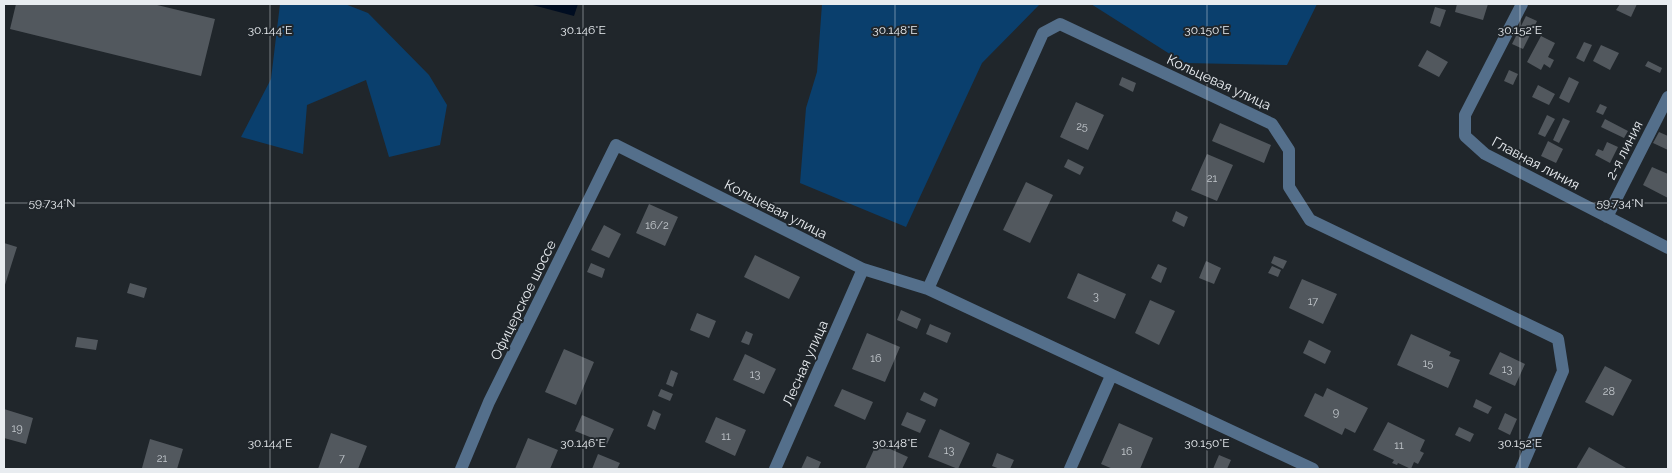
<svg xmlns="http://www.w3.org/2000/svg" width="1672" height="473" viewBox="0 0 1672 473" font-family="Raleway,sans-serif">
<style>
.green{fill:#0a3f6d}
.water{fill:#000d21}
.building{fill:#52585e}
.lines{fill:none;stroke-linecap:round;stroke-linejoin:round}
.minor{stroke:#546f8b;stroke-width:12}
.ticks{fill:none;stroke:#e8ecf0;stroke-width:1;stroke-opacity:0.45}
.labels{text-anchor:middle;stroke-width:4;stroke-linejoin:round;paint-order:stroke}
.number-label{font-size:11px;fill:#c2c7cc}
.street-label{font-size:14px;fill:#e8ecf0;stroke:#20262b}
.ticks-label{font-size:12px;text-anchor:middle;fill:#e8ecf0;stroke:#20262b;stroke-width:4;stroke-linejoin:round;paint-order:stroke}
</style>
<rect width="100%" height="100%" fill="#20262b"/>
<path class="green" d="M280 4H345L368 13 429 75 447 105 440 145 389 157 366 80 307 105 303 154 241 137 271 79Z
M822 4H1040L982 63 906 227 800 183 806 108 817 72Z
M1091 4H1317L1287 65 1184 63Z"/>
<path class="water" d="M529 4H578L574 16Z"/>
<path class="building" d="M16 4H153L215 19 201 76 10 29Z
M1457 4H1488L1483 20 1455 12Z
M1620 4H1637L1631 17 1616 10Z
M1435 7 1446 10 1440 27 1430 23Z
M1526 16 1537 21 1523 49 1512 44Z
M1541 36 1555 43 1548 57 1554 60 1550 68 1544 64 1541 70 1527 62Z
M1584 42 1592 45 1584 62 1576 58Z
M1601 45 1619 53 1610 70 1593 61Z
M1427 50 1448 62 1439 77 1418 66Z
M1648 61 1662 68 1660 73 1645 66Z
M1509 70 1518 74 1513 85 1504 81Z
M1122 77 1136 83 1133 92 1119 85Z
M1569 77 1579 82 1569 103 1559 98Z
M1538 85 1555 94 1549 105 1532 97Z
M1076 102 1104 115 1088 150 1060 137Z
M1600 104 1607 107 1603 115 1596 112Z
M1547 115 1555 119 1545 137 1538 134Z
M1563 118 1570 121 1559 143 1553 140Z
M1605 119 1628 131 1624 138 1601 127Z
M1220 123 1271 145 1264 163 1212 141Z
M1659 132 1668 136V150L1653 143Z
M1548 141 1563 149 1556 163 1541 156Z
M1607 142 1618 147 1610 163 1595 155 1598 149 1603 151Z
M1207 154 1233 165 1217 201 1191 190Z
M1068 159 1084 167 1080 175 1064 167Z
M1652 167 1668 174V198L1643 185Z
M1026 182 1053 195 1030 243 1003 230Z
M649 204 678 217 665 246 636 233Z
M1176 211 1188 217 1184 227 1172 221Z
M604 225 621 234 609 258 591 250Z
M4 243 17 247 4 288Z
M755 255 800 277 789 299 744 277Z
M1274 256 1287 261 1283 269 1271 263Z
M1206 261 1221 268 1214 284 1199 278Z
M591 263 605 269 602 278 587 272Z
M1158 264 1167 268 1161 283 1151 278Z
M1272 266 1281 270 1278 277 1268 273Z
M1078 273 1126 294 1115 319 1067 298Z
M1302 279 1337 294 1323 324 1289 308Z
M130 283 147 288 144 298 127 293Z
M1150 300 1175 311 1159 345 1135 333Z
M901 310 921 319 917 329 897 320Z
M697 313 716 321 709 338 690 330Z
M930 324 951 333 947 343 926 334Z
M746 331 753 334 749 345 741 342Z
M867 333 900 347 885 382 852 369Z
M1411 334 1451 352 1449 356 1460 360 1448 388 1397 365Z
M77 337 98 340 96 350 75 347Z
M1309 340 1331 351 1325 364 1303 353Z
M564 349 594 362 576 405 545 392Z
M1500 352 1525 364 1515 386 1489 374Z
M745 354 776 369 764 394 733 380Z
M1605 366 1632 380 1613 416 1585 402Z
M671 370 678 373 673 387 666 384Z
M1327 388 1368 408 1355 433 1345 428 1342 435 1304 416 1315 393 1323 397Z
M661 389 673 394 670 401 658 396Z
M842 389 873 402 865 420 834 406Z
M924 392 938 399 935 407 920 400Z
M1476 399 1492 407 1488 414 1473 407Z
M4 409 33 418 26 444 4 438Z
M653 410 661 414 655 430 647 426Z
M907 412 926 420 920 433 901 425Z
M1505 413 1517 419 1510 435 1498 429Z
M582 415 614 429 607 444 575 431Z
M716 417 746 430 735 456 705 442Z
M1388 422 1425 440 1420 451 1424 453 1418 464 1414 462 1411 469 1398 463 1397 465 1392 463 1394 460 1373 450Z
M1119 423 1153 438 1140 469H1113L1101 464Z
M1459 427 1474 434 1470 442 1455 435Z
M940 429 970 443 958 469 928 457Z
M331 433 367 446 358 469H318Z
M528 438 558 450 550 469H515Z
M150 439 183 449 177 469 142 468Z
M877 443 908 457 902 469H865Z
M1589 447 1626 468 1625 469H1576Z
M997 453 1014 460 1010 469H1000L992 466Z
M598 454 620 463 617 469H592Z
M1219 455 1231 460 1227 469H1213Z
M807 456 821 462 818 469H801Z"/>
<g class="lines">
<path class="minor" d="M1522 4 1465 115V136L1485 154 1668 248
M1607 217 1668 97
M928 289 1043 33 1060 24 1272 124 1289 150V187L1310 220 1558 339 1563 371 1521 469
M461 469 489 402 616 145 863 269 928 289 1313 469
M775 469 863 269
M1070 469 1111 376"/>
</g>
<path class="ticks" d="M270 4V469M583 4V469M895 4V469M1207 4V469M1520 4V469M4 203H1668"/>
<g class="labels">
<g class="number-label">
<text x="1082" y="130">25</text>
<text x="1212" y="182">21</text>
<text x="657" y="229">16/2</text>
<text x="1096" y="300">3</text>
<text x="1313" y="305">17</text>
<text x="876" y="362">16</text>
<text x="1428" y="367">15</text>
<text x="1507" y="373">13</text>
<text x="755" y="378">13</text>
<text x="1609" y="395">28</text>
<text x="1336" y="416">9</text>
<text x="17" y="432">19</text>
<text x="726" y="440">11</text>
<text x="1399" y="449">11</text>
<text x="949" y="454">13</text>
<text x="1127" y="455">16</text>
<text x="162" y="462">21</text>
<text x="342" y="462">7</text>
</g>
<g class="street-label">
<text transform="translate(1219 82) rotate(25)" y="5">Кольцевая улица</text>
<text transform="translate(1624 150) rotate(-63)" y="5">2-я линия</text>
<text transform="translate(1536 163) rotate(28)" y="5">Главная линия</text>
<text transform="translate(776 209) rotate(27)" y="5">Кольцевая улица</text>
<text transform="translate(523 300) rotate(-64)" y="5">Офицерское шоссе</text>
<text transform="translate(805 363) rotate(-66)" y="5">Лесная улица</text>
</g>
</g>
<g class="ticks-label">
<text x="270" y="34">30.144°E</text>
<text x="583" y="34">30.146°E</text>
<text x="895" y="34">30.148°E</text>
<text x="1207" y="34">30.150°E</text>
<text x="1520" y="34">30.152°E</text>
<text x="52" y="207">59.734°N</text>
<text x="1620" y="207">59.734°N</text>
<text x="270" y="447">30.144°E</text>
<text x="583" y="447">30.146°E</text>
<text x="895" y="447">30.148°E</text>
<text x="1207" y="447">30.150°E</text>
<text x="1520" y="447">30.152°E</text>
</g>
<rect width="1672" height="473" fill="none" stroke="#e8ecf0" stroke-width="10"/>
</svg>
